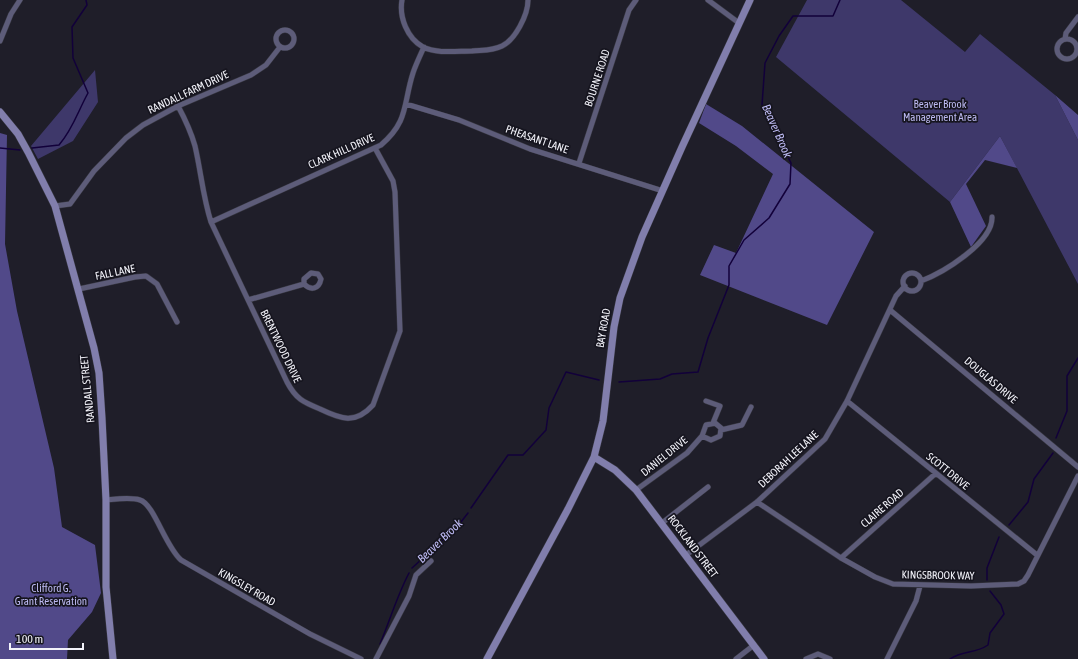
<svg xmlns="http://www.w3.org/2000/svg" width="1078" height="659" viewBox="0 0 1078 659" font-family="'Asap Condensed',sans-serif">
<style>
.green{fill:#3e386a}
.forest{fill:#514989}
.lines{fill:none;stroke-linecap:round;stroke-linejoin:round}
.stream{stroke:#12003a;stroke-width:1.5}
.street-casing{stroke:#383842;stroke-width:6}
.secondary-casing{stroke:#383842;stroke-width:8}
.street{stroke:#5d5c79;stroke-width:5}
.secondary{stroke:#817eac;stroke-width:7}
.labels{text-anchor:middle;stroke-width:3.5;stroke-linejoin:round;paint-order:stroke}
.street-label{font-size:11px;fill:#f3f3fa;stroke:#16151f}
.park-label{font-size:11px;fill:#bcb9f1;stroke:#16151f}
.water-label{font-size:12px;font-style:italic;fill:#bfbcf5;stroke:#16151f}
</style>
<rect width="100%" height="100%" fill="#1f1e29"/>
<path class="green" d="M807 0H901L965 52 980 34 1055 95 1078 140V284L1000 136 950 202 776 57Z
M95 70 98 102 73 141 38 159 31 146Z"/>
<path class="forest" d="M1055 95 1078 115V140Z
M706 104 742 126 874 232 827 325 700 275 714 245 736 253 773 174 736 146 699 123Z
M0 133 7 135 5 244 17 311 54 468 62 527 95 545 101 593 92 612 68 640 67 659H0Z
M1000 136 1017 168 985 160 966 184 986 226 971 247 950 202Z"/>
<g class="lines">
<path class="stream" d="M0 148 20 150
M32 148 59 145C73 129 78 111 88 93L73 58 72 27 87 5 86 0
M619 382 660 379 672 374 698 372 708 338 729 285V266L744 240 769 218 790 184 791 163 762 105 765 63 779 36 793 16H833L840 0
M1056 438 1067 411V376L1078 358
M471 508 508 455H523L546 430 549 408 566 372 599 380
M1009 525 1028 502 1034 479 1053 453
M412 568 457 527 468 513
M987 580V568L999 537
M380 644C390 620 397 596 409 573
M950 659C963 650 975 654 988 645L990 633 1004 614 1001 605 990 591"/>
<g class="street-casing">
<path id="street" d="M402 0C399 17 407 38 423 47 437 54 457 51 472 51 482 50 492 51 502 46 515 40 528 15 528 0
M708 0 739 23
M276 39a9 9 0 1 1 18 0a9 9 0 1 1-18 0Z
M1065 39 1066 33 1078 17
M1057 49a10 10 0 1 1 20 0a10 10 0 1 1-20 0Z
M0 41 11 14 20 0
M406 104 459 120 530 149 663 191
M178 106C185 119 191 132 195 146 201 172 203 197 211 222L287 382C296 399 303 402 320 409 341 419 355 425 373 405L400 331 395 192 393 181 375 148
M579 163 629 10 636 0
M55 206 70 204 94 171 126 138 143 125 178 106 251 75 266 65 280 47
M211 222 381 145C409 121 403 104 413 73 416 64 420 56 424 47
M903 282a9 9 0 1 1 18 0a9 9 0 1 1-18 0Z
M921 281C942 273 993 243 992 217
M79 289 135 277 146 276 157 284 177 322
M248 300 304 284V279L311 273 318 274 321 279C319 289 311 291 304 284
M890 310 1078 467
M706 401 720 406 713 423
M847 401 1037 555
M715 423 721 428 720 436 711 440 702 436 706 425Z
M721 430 742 425 751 407
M636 490 687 453 702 436
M106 500C117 499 130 497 140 500 154 504 165 546 181 560L310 634 361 659
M757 502 841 558 875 577 893 584 971 586 1018 584 1024 581 1028 575 1078 476
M662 523 708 487
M686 555 757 502 825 439 847 401 896 296 905 286
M841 558 935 474
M376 659 409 596 416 575 431 561
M736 659 754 645
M806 659 818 654 830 659
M887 659 916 601 920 586"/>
</g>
<g class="secondary-casing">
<path id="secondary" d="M0 112 18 134 28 152 55 206 94 348 99 373 102 418 106 500V587L113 659
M594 457 615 470 636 490 764 659
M487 659 568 509 594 457 603 421 614 327 620 298 642 237 682 147 750 0"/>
</g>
<use href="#street" class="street"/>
<use href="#secondary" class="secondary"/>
</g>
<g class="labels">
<g class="street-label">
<text transform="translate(597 78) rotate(-72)" y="4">BOURNE ROAD</text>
<text transform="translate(188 92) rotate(-25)" y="4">RANDALL FARM DRIVE</text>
<text transform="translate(537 139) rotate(19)" y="4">PHEASANT LANE</text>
<text transform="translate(341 151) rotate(-24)" y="4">CLARK HILL DRIVE</text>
<text transform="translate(115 272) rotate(-12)" y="4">FALL LANE</text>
<text transform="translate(603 328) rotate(-80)" y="4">BAY ROAD</text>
<text transform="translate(281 346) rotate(64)" y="4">BRENTWOOD DRIVE</text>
<text transform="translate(991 380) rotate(40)" y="4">DOUGLAS DRIVE</text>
<text transform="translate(87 389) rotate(-96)" y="4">RANDALL STREET</text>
<text transform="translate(664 456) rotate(-39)" y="4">DANIEL DRIVE</text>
<text transform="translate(788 459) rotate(-43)" y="4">DEBORAH LEE LANE</text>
<text transform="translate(948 471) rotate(39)" y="4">SCOTT DRIVE</text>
<text transform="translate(882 508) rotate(-41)" y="4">CLAIRE ROAD</text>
<text transform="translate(693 546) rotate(53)" y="4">ROCKLAND STREET</text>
<text transform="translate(938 575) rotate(1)" y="4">KINGSBROOK WAY</text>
<text transform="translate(247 587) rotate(30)" y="4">KINGSLEY ROAD</text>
</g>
<g class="park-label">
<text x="940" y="108">Beaver Brook<tspan x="940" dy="13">Management Area</tspan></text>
<text x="51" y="592">Clifford G.<tspan x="51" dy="13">Grant Reservation</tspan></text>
</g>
<g class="water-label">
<text transform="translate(777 131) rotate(66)" y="4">Beaver Brook</text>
<text transform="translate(440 541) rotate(-44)" y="4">Beaver Brook</text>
</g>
</g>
<path d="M10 643v6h73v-6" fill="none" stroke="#f3f3fa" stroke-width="2"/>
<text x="16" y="643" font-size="12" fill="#f3f3fa" stroke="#16151f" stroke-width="3" paint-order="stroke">100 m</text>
</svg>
